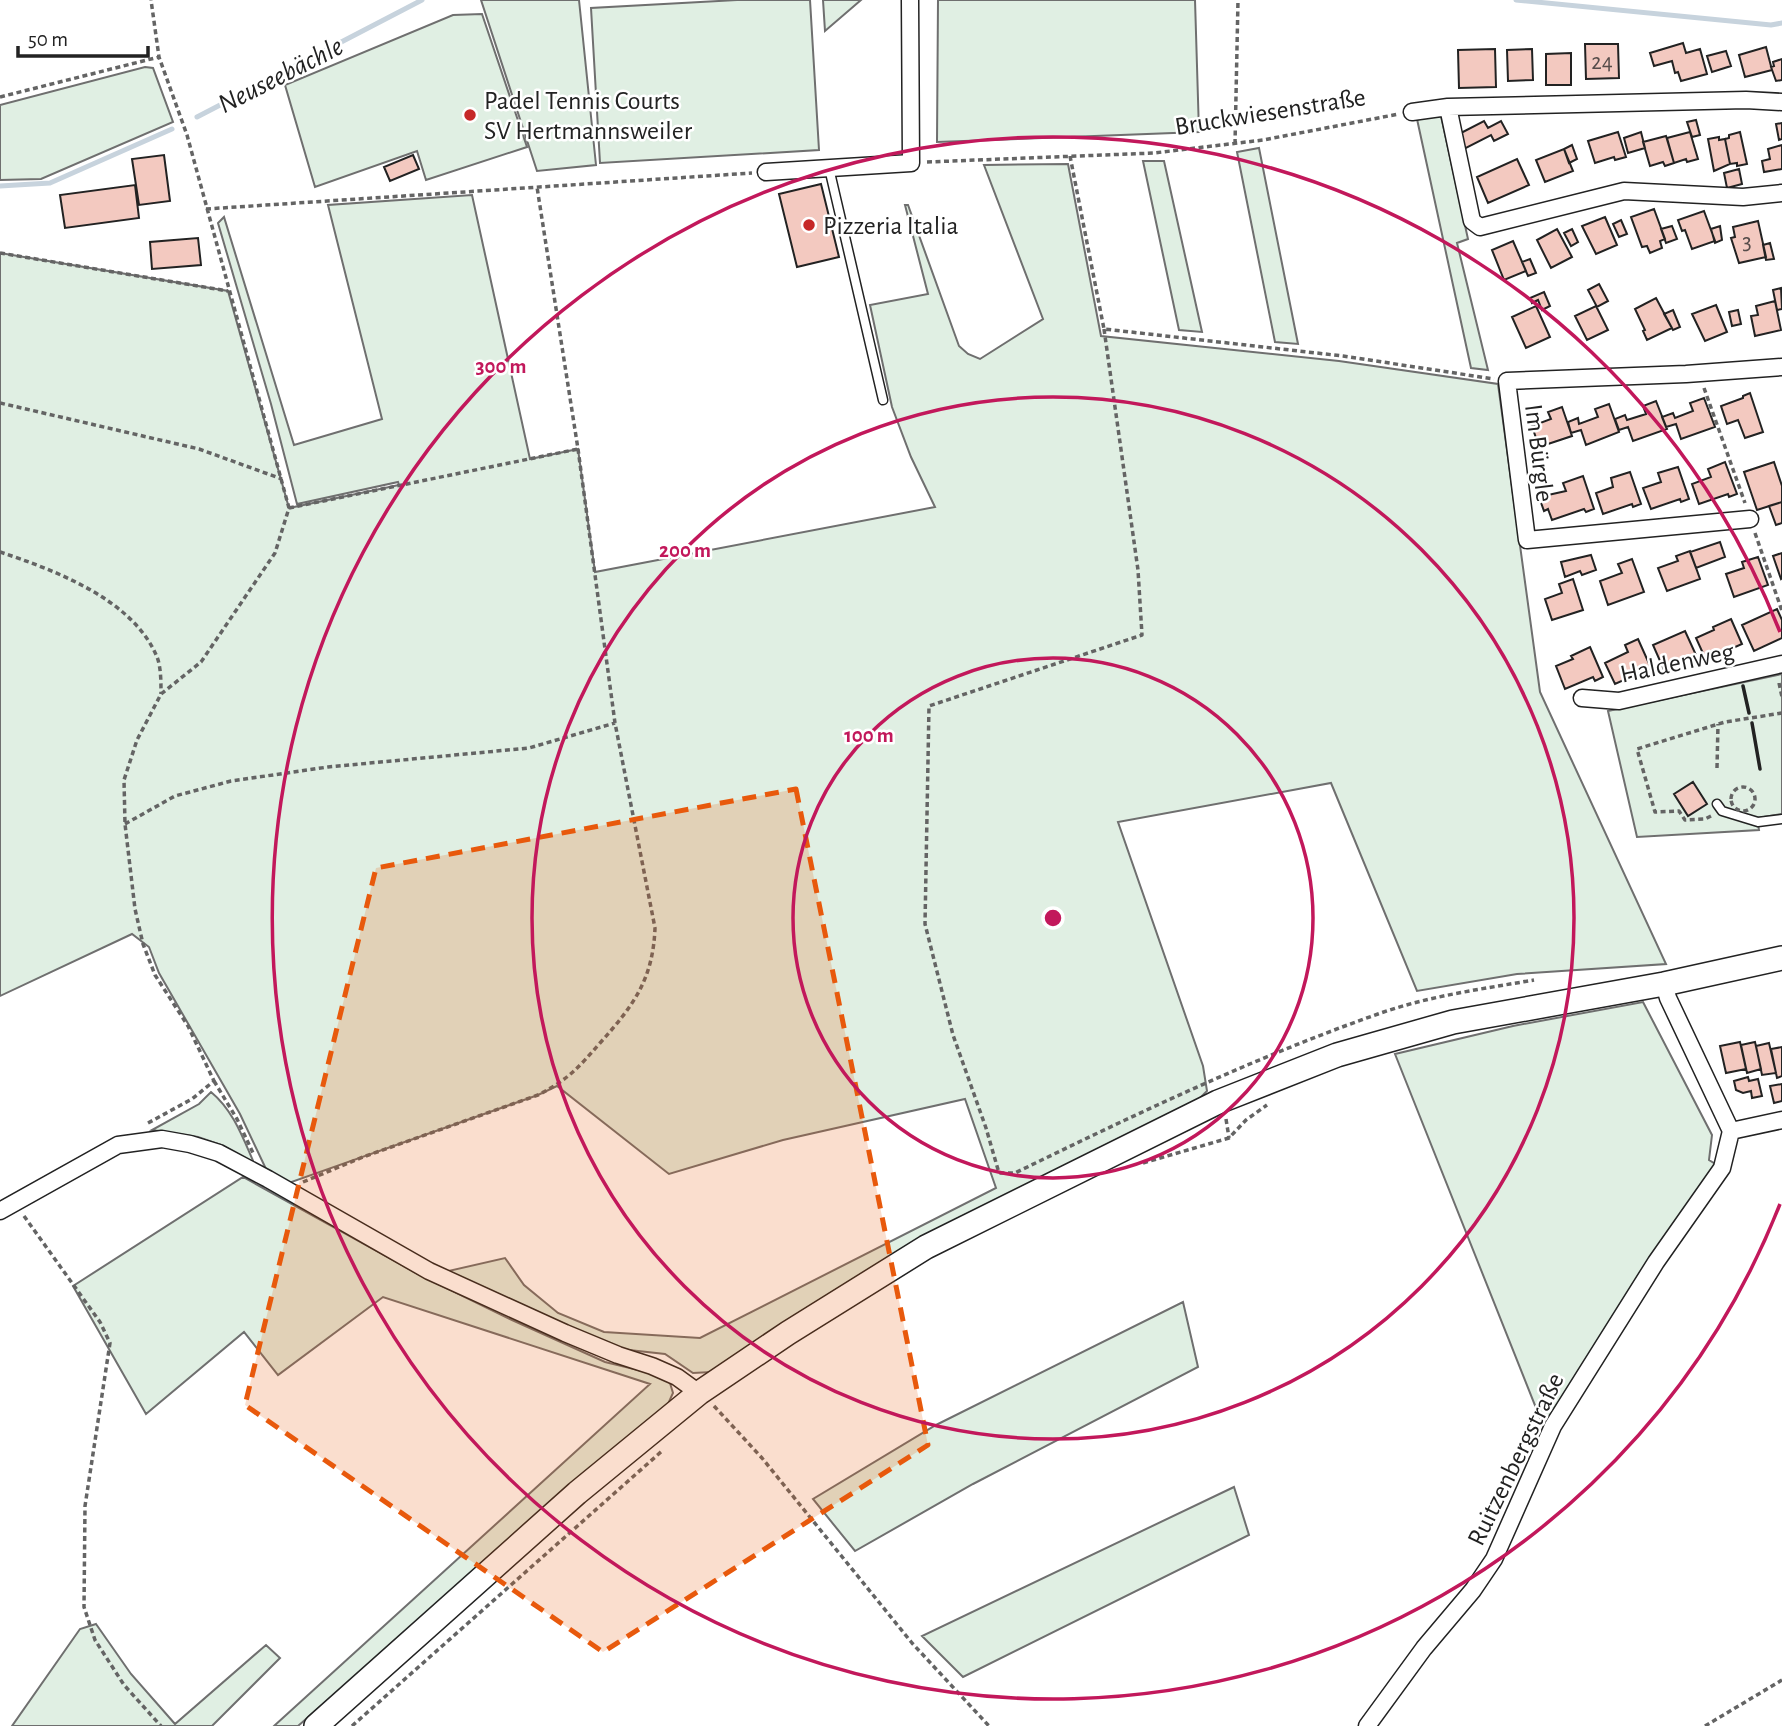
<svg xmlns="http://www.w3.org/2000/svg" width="1782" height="1726" viewBox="0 0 1782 1726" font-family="'Alegreya Sans',sans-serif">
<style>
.green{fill:#e0efe3;stroke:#6f6f6f;stroke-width:2}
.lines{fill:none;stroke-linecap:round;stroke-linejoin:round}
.stream{stroke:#c7d3dd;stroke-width:5}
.building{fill:#f3c9c0;stroke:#222;stroke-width:2}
.lane-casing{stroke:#222;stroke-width:11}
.street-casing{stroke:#222;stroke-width:19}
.secondary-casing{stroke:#222;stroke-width:26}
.path{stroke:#646464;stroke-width:3.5;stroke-dasharray:5 3.5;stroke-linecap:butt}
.lane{stroke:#fff;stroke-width:8}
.street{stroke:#fff;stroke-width:16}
.secondary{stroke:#fff;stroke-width:23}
.wall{stroke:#222;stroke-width:3.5}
.marked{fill:#e8590c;fill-opacity:0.2;stroke:#e8590c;stroke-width:5;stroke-dasharray:14 9;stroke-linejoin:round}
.ring{fill:none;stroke:#c2185b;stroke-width:3.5}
.poi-dot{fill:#c62828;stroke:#fff;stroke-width:2.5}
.labels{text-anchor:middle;stroke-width:5;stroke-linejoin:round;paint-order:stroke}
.number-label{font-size:23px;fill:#564c4a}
.poi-label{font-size:26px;fill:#222;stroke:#fff;text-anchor:start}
.street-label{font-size:26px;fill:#222;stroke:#fff}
.water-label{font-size:28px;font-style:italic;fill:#222;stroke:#fff}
.centre{fill:#c2185b;stroke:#fff;stroke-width:3.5}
.ring-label{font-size:21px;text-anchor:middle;font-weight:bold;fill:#c2185b;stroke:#fff;stroke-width:5;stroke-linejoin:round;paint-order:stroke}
</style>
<rect width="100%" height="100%" fill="#fff"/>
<path class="green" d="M481 0H579L596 165 537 171Z
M737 0H810L819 150 600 163 591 8Z
M823 0H861L825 31Z
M938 0H1195L1199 132 937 142Z
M482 14 527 147 426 180 417 151 315 187 285 85 453 15Z
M145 67 153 68 173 122 41 179 0 180V105Z
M1441 116 1468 239 1457 243 1488 370 1471 368 1417 119Z
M1259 148 1298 344 1275 342 1237 152Z
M1143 161H1164L1202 332 1179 330Z
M1068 164 1101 336 1339 361 1498 384 1540 692 1666 964 1517 974 1417 991 1331 783 1118 822 1203 1066 1207 1091 1188 1110 1005 1197 835 1290 712 1372 693 1373 665 1354 611 1348 444 1272 505 1258 524 1285 558 1313 604 1332 700 1338 996 1188 965 1099 783 1140 669 1174 557 1086 538 1095 286 1184 266 1169 240 1114 159 973 149 947 132 934 0 996V253L228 291 289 508 399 485 398 482 297 504 271 404 218 223 224 217 294 445 382 419 328 205 472 195 530 459 578 449 595 572 935 507 911 457 892 407 870 305 928 294 905 205H908L959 346 968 354 980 359 1043 319 984 165Z
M1782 674V814L1757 818 1759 830 1637 837 1608 711Z
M1643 1002 1712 1135 1709 1160 1722 1168 1548 1438 1395 1054 1513 1026Z
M211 1092C233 1110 243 1138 254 1163L221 1145 198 1137 152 1130 199 1104Z
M243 1177 420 1275 512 1320 605 1362 659 1375 670 1383 673 1393 668 1404 298 1726H274L650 1384 383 1297 278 1375 244 1332 146 1414 73 1286Z
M1183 1302 1198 1367 973 1484 855 1551 813 1499 936 1425Z
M1234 1487 1249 1535 963 1677 922 1636Z
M96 1624 131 1674 175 1724 266 1645 280 1658 212 1726H12L80 1629Z"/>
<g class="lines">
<path class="stream" d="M1516 0 1771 25 1782 23
M197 117 422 0
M0 186 50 183 172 129"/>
</g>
<path class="building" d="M1683 43 1686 53 1700 49 1707 74 1681 81 1678 72 1675 73 1672 61 1654 66 1650 53Z
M1585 44H1618L1619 78 1586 79Z
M1766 47 1772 70 1745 77 1739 55Z
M1495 49 1496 87 1459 88 1458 50Z
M1532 49 1533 80 1508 81 1507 50Z
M1726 51 1731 66 1712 72 1707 56Z
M1571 53V85H1546V54Z
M1782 59V80L1776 81 1771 67 1774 66 1773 62Z
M1696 120 1700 135 1692 137 1687 122Z
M1484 121 1488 128 1501 121 1508 134 1494 141 1491 135 1464 149 1457 135Z
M1782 123V139L1779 140 1776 124Z
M1618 132 1626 157 1615 160 1614 157 1595 163 1588 141Z
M1641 132 1645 148 1628 153 1624 138Z
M1690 132 1698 159 1687 162 1686 159 1674 163 1667 138Z
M1740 132 1747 164 1737 166V163L1730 164 1725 139 1729 138V135Z
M1666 136 1674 163 1665 166 1663 162 1650 166 1643 142Z
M1719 137V140L1725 139 1730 164 1714 171 1708 139Z
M1572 145 1577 159 1569 163 1564 149Z
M1782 145V169L1764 172 1762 161 1770 159 1768 149Z
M1564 149 1573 171 1545 182 1536 160Z
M164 155 170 201 139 205 132 159Z
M413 155 419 169 390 181 384 167Z
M1517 159 1529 185 1488 203 1477 177Z
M1739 169 1742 184 1727 188 1724 173Z
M821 184 839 257 797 267 779 194Z
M135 185 139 218 65 228 60 195Z
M1654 209 1665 239 1660 241 1662 248 1650 253 1647 246 1642 247 1631 217Z
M1704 211 1715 241 1692 249 1685 230 1682 231 1678 220Z
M1605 217 1617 245 1596 254 1582 226Z
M1621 220 1627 234 1619 237 1613 224Z
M1758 221 1766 257 1739 263 1731 238 1735 237 1733 227Z
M1672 226 1677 239 1666 243 1661 229Z
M1720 226 1722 240 1715 243 1711 229Z
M1557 229 1572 257 1551 268 1537 240Z
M1572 229 1578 242 1571 246 1564 233Z
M198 238 201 265 152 269 150 242Z
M1513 241 1526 271 1504 280 1492 250Z
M1770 243 1774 259 1766 260 1763 245Z
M1530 259 1536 273 1528 276 1522 262Z
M1599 284 1608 301 1597 307 1588 290Z
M1781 288 1782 309 1777 310 1773 290Z
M1544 292 1550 306 1542 310 1538 300 1532 303 1530 298Z
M1656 298 1672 328 1647 340 1643 331 1645 330 1635 309Z
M1775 301 1781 330 1755 336 1751 316 1758 315 1756 306Z
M1716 305 1727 332 1705 341 1692 314Z
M1536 306 1550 337 1526 348 1512 317Z
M1596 306 1608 330 1587 340 1575 316Z
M1673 310 1680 327 1673 330 1664 314Z
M1738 310 1741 324 1732 326 1729 312Z
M1750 393 1763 432 1745 438 1738 420 1727 424 1721 406 1743 398V396Z
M1704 398 1715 427 1681 439 1676 424 1666 427 1662 417 1673 413 1675 418 1693 411 1690 403Z
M1656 401 1667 429 1633 441 1628 427 1619 430 1615 419 1625 415 1627 420 1646 414 1643 406Z
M1609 404 1619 432 1586 445 1581 430 1571 433 1568 422 1578 418 1579 424 1598 417 1595 409Z
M1562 407 1572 436 1539 447 1532 426 1551 419 1548 412Z
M1725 462 1737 494 1729 497 1728 494 1699 504 1692 484 1711 477 1708 469Z
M1774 462 1782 486V502L1757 510 1744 472Z
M1678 467 1689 499 1681 502 1680 499 1651 509 1643 488 1661 482 1658 473Z
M1630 472 1641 504 1633 507 1632 504 1603 514 1596 493 1613 487 1611 478Z
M1583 476 1594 509 1586 512 1584 509 1552 520 1548 509 1544 511 1539 497 1566 491 1563 483Z
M1782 502V523L1776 525 1769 506Z
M1720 542 1725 557 1696 568 1690 552Z
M1690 551 1700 579 1667 591 1658 568 1678 561 1676 556Z
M1782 553V578L1781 579 1773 556Z
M1591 555 1596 570 1582 575 1580 571 1565 577 1561 562Z
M1758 557 1768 585 1734 597 1726 574 1744 568 1742 562Z
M1632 559 1644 592 1608 605 1600 581 1622 573 1618 564Z
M1573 579 1583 610 1552 620 1545 599 1562 593 1559 584Z
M1777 609 1782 620V638L1754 651 1742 625Z
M1731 619 1742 644 1706 660 1696 638 1714 630 1713 627Z
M1685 631 1696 655 1664 670 1653 645Z
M1638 639 1651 668 1615 684 1605 663 1628 652 1625 645Z
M1590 647 1603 677 1595 681 1593 677 1565 689 1556 666 1573 659 1571 656Z
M1693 782 1707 804 1688 816 1674 794Z
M1740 1042 1746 1069 1726 1073 1720 1046Z
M1755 1042 1761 1069 1747 1073 1741 1045Z
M1769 1043 1776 1073 1762 1075 1756 1046Z
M1782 1047V1076L1777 1078 1771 1049Z
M1748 1077 1749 1081 1758 1079 1762 1096 1752 1098 1751 1091 1743 1093 1736 1090 1734 1081Z
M1782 1084V1101L1774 1103 1770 1086Z"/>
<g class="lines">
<g class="lane-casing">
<path id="lane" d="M829 168 883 400
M1717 804 1722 811 1758 822 1782 819"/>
</g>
<g class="street-casing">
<path id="street" d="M1448 107 1472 221 1480 227 1624 191 1743 197 1782 193
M1412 112 1448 107 1746 100 1782 102
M766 172 911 163 910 0
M1750 519 1527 540 1507 381 1686 374 1782 367
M1582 698 1619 701 1782 664
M1664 984 1668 998 1731 1131
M1731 1131 1782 1120
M0 1211 118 1145 162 1139 190 1144 219 1153 268 1179 429 1271 565 1333 618 1355 652 1366 677 1377 699 1393
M1367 1726 1424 1648 1473 1590 1494 1559 1553 1426 1656 1262 1722 1168 1731 1131"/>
</g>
<g class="secondary-casing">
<path id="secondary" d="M316 1726 577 1493 699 1393 788 1333 926 1247 1218 1102 1337 1055 1453 1022 1664 984 1782 958"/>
</g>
<path class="path" d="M0 97 159 57
M1235 144 1238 0
M1070 156 1104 329 1343 356 1494 379
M927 162 1154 153 1263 140 1399 114
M206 209 752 173
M0 253 228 291
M1104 329 1138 570 1142 635 929 706 925 924 953 1035 986 1128 999 1173H1015C1134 1115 1253 1058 1378 1014 1428 996 1482 989 1534 980
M1704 388 1745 503
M0 403 199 449 282 479
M289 508 578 449
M1755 533 1782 611
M0 552C54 570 133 599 157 657 161 667 161 682 161 694
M1779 683 1782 697
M1717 768 1718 724
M1731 799a12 12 0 1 1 24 0a12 12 0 1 1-24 0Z
M1711 816 1705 819 1685 820 1679 811 1655 812 1637 749 1725 722 1782 713
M125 824 175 796 231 781 328 767 529 748 615 723
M214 1081 237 1119 253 1153
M1226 1119 1229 1138
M148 1123 192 1099 214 1081 188 1026 155 975 143 944 135 909 125 824 124 780 137 740 161 694 201 662 275 553 289 508 187 135 159 57 151 0
M1143 1163 1229 1138 1246 1120 1267 1105
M303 1182 363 1157 538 1095C569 1079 578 1068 600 1043 633 1006 653 980 655 928L615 723 578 449 537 187
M24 1216 100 1322 110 1343 85 1506 84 1607 95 1640 124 1685 161 1726
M714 1406 762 1458 912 1643 989 1726
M352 1726 662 1451
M1705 1726 1782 1680"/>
<use href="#lane" class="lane"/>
<use href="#street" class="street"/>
<use href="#secondary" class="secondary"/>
<path class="wall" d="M1743 686 1749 713
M1752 723 1760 769"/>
</g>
<path class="marked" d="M796 789 928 1445 603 1652 245 1405 376 868Z"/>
<g class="ring">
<circle cx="1053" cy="918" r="260"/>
<circle cx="1053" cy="918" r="521"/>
<path d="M1780 1204A781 781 0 1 1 1780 632"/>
</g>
<g class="poi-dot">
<circle cx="470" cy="115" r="7"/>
<circle cx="809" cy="225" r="7"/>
</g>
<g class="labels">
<g class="number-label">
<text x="1602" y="69">24</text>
<text x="1747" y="249">3</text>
</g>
<g class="poi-label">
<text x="484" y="109">Padel Tennis Courts<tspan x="484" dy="30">SV Hertmannsweiler</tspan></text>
<text x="823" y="234">Pizzeria Italia</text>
</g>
<g class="street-label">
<text transform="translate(1270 111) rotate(-9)" y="9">Bruckwiesenstraße</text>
<text transform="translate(1540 453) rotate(83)" y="9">Im Bürgle</text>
<text transform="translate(1677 662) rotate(-12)" y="9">Haldenweg</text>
<text transform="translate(1515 1459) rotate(-64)" y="9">Ruitzenbergstraße</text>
</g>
<g class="water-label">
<text transform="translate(280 74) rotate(-27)" y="10">Neuseebächle</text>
</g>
</g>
<circle cx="1053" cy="918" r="10" class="centre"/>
<g class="ring-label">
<text x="501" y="373">300 m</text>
<text x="685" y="557">200 m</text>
<text x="869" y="742">100 m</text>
</g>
<path d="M18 46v10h130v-10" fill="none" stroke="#222222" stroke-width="3.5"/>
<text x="28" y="46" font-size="21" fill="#222222" stroke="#ffffff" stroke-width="5" paint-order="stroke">50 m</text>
</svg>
